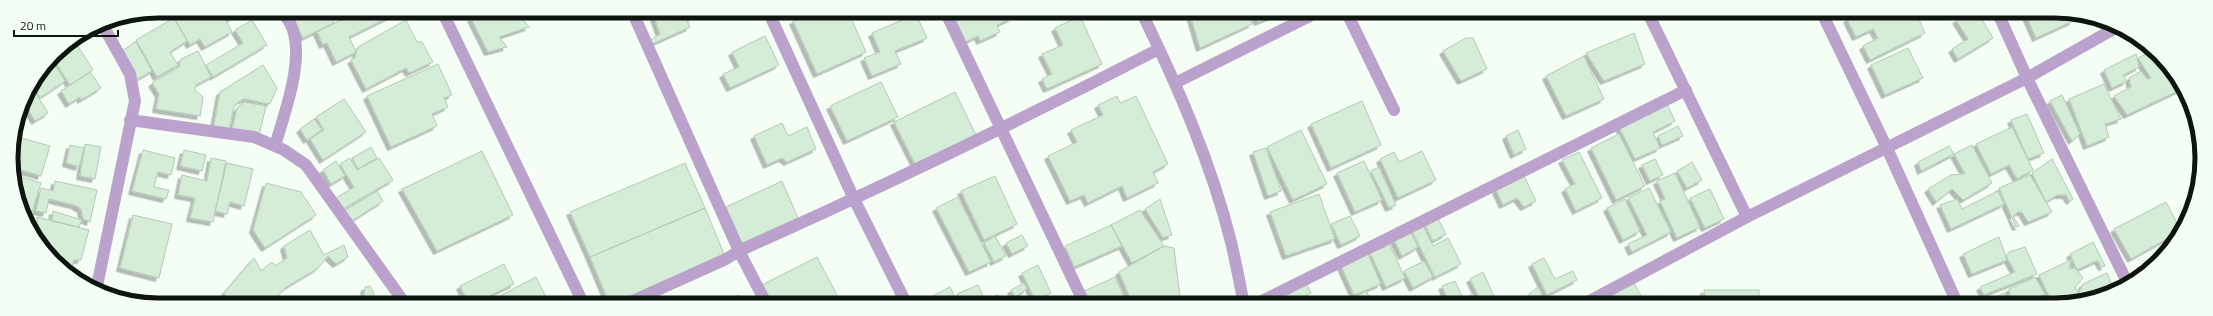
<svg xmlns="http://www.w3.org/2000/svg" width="2213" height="316" viewBox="0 0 2213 316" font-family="'Titillium Web',sans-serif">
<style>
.building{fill:#d5edd7;stroke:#b3cab5;filter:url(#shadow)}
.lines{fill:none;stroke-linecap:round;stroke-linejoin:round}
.minor{stroke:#baa2cc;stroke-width:12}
.rim{fill:none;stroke:#0d150e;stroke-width:5}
</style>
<defs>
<filter id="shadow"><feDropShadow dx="-3.5" dy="3.5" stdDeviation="0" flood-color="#0004"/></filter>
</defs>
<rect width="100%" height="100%" fill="#f4fef5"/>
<path class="building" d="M185 11H195L198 16 207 11H221L232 32 205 47 200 39 190 45 174 18Z
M223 11H243L228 20Z
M300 11H328L334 23 303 38 291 15Z
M332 11H349L335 17Z
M359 11H362L367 20 370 18 367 11H401L349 37 356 52 336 62 327 43 323 45 317 32Z
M490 11H522L518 14 529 27 499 37 507 47 488 52 471 18Z
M652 11H673L678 20 689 15 692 19 687 21 690 27 650 45 649 41 660 34Z
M816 11H848L866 52 817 74 793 21Z
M974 11H1008L1012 18 997 25 1000 32 980 41 978 36 961 44 951 24Z
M1189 11H1246L1252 24 1200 48Z
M1252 11H1277L1278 14 1258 22Z
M1863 11H1915L1925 33 1870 60 1863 46 1878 38 1873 29 1856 37 1847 19Z
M1971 11H1977L1993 38 1958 59 1952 49 1968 39 1956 20Z
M2024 11H2065L2069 13 2073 21 2036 38Z
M916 14 927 38 895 51 901 64 872 76 864 58 880 52 872 33Z
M1080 16 1102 64 1047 89 1042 79 1052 74 1042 54 1063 45 1055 28Z
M174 18 187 41 170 52 178 65 157 77 136 40Z
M252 20 267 45 213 77 206 65 243 43 235 30Z
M406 20 417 42H422L433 62 409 73 406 68 366 89 351 60 355 58 358 47Z
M1634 33 1645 64 1604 81 1586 53Z
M765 36 779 65 730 88 723 74 739 67 732 52Z
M1466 38H1473L1487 69 1461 81 1443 51Z
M136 42 152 71 136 80 120 52Z
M68 45 70 47 49 61 54 54Z
M78 46 93 70 70 85 54 60Z
M1908 48 1923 78 1885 95 1871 65Z
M198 51 211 77 196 85 195 90 203 97 200 116 156 109 159 94 152 83 179 67 181 59Z
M2152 51 2166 61 2182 89 2127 115 2114 96 2131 87 2129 78 2141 71 2147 79 2151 78 2138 58Z
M2136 54 2139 67 2123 75 2127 81 2112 88 2104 70Z
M1584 56 1604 99 1566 116 1546 76Z
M54 63 65 81 40 98 33 86 44 70Z
M438 64 452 95 444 98 448 107 432 114 437 126 391 147 367 96Z
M263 65 277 88 270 104 244 99 238 102 233 109 229 133 213 130 220 92Z
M90 72 101 88 81 100 80 97 69 104 61 91Z
M881 82 898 117 847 141 830 106Z
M2104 84 2121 119 2105 124 2109 137 2087 146 2069 99Z
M35 92 48 113 35 121 23 101Z
M955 92 977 137 916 166 894 122Z
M2062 95 2080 134 2072 141 2050 101Z
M1117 96 1120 103 1136 96 1168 164 1153 172 1158 183 1127 198 1122 186 1088 203 1084 195 1070 201 1048 156 1077 142 1071 130 1103 115 1098 105Z
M344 99 366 132 323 160 310 139 324 130 316 117Z
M1362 101 1381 145 1331 168 1311 124Z
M244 102 266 106 259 136 232 130 237 108Z
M1667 104 1675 121 1653 132 1660 148 1635 159 1619 127Z
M2027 114 2044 153 2028 159 2011 120Z
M314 119 322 130 307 140 300 129Z
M782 123 788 136 807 127 816 149 787 162 782 158 767 165 754 136Z
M1678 126 1683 136 1662 145 1658 136Z
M2012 127 2033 170 2017 179 2009 165 1991 174 1976 144Z
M1301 130 1327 184 1293 200 1267 147Z
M1518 130 1526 149 1514 155 1506 136Z
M1619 134 1645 186 1616 200 1591 148Z
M18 137 50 146 41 176 14 168 12 157Z
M85 144 101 147 95 179 80 176Z
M70 145 84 148 79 167 66 163Z
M1972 145 1992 183 1963 200 1952 189 1936 202 1928 189 1951 175 1965 174 1954 154Z
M1949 146 1954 154 1921 171 1918 162Z
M371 147 377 158 358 169 352 158Z
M1266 148 1281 191 1268 196 1253 152Z
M143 150 175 158 171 175 158 172 154 187 169 190 166 199 132 191Z
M184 150 206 155 202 171 180 166Z
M482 151 513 215 437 251 402 189Z
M1422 151 1436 180 1398 198 1380 159 1394 152 1399 162Z
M1579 152 1602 198 1576 211 1565 189 1575 184 1562 160Z
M211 158 226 161 213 222 190 218 195 198 178 195 182 175 207 181Z
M350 158 357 170 379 158 393 180 343 209 336 198 354 187 340 164Z
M1655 159 1663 175 1650 181 1642 165Z
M2052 159 2073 199 2070 201 2066 195H2057L2046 202 2032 173Z
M336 161 345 176 331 184 323 170Z
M1364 161 1382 200 1355 212 1337 173Z
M1692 162 1702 180 1687 188 1677 171Z
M227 163 253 169 244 206 230 202 227 214 215 211Z
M685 163 705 208 590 257 570 212Z
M1379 167 1396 205 1389 208 1371 171Z
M1675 173 1700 227 1677 238 1660 201 1665 199 1657 181Z
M15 175 41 183 30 218 25 216 19 205Z
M2030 175 2052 212 2028 222 2022 212H2018L2013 216 2019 226 2016 227 1999 188Z
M995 176 1017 224 984 240 961 191Z
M1524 176 1536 201 1524 207 1517 198 1503 205 1496 190Z
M55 181 97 190 90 222 83 219 81 209 74 205 49 199 46 213 36 211 41 188 53 191Z
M782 181 798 218 742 243 726 207Z
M266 183 301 192 316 215 265 248 253 230Z
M1649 188 1671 232 1632 252 1628 244 1647 235 1628 198Z
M1710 189 1724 219 1705 228 1690 198Z
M377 191 383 201 350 222 344 211Z
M1998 191 2004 204 1951 229 1940 205 1957 199 1962 209Z
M1319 194 1335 239 1286 256 1270 212Z
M958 197 991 262 969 272 936 208Z
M1160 199 1172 235 1163 238 1145 209Z
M1625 199 1640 231 1623 240 1607 208Z
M2166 202 2181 231 2131 259 2114 229Z
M705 208 726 259 624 305H610L590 257Z
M1140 210 1164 246 1132 263 1111 225Z
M53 211 82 220 79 227 52 221Z
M133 215 172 224 159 278 120 268Z
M1350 216 1360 236 1341 245 1331 224Z
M37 217 89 230 81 260H74L72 266 56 261 47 255 36 235Z
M1437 217 1446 234 1433 241 1424 223Z
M1111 225 1122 246 1074 267 1065 246Z
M1423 226 1433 246 1448 238 1461 264 1435 277 1412 231Z
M310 230 324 255 344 245 348 257 336 264 328 256 318 268 285 288 275 300 267 305H253L250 297 241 305H232L224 293 254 258 261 271 272 262 275 266 287 258 284 246Z
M1410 231 1418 247 1402 256 1394 240Z
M1022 235 1028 246 1012 254 1006 243Z
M995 236 1006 256 994 262 984 243Z
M1999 237 2007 260 1972 274 1963 254Z
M2093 242 2105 266 2102 267 2098 260 2077 270 2070 254Z
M1390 245 1405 278 1386 287 1370 253Z
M1164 246 1174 248 1181 305H1133L1119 272Z
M2025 247 2037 274 1984 295 1980 287 2015 272 2006 256 2009 252Z
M1368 254 1381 284 1354 295 1341 266Z
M817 257 838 297 824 305H773L762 285Z
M1544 258 1555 279 1573 271 1577 280 1547 295 1532 264Z
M2071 260 2069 269 2075 268 2083 278 2075 287 2079 293 2067 297 2070 303 2053 305 2039 275Z
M1424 261 1433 277 1413 288 1404 271Z
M504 264 514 284 491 295 496 305H469L460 286Z
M1038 265 1051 293 1035 300 1022 273Z
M1483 272 1498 305H1483L1470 279Z
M2107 273 2114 290 2077 301 2082 298 2079 293 2083 284Z
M536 277 550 305H537L536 302 530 305H502L498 297Z
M1115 277 1127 305H1087L1082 292Z
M2035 277 2045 294 2028 302 2030 305H2012L2009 289Z
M1455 281 1466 305H1450L1442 286Z
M1024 283 1027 289 1015 297 1011 290Z
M1306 283 1311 293 1296 300 1297 305H1280L1279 295Z
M1634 283 1644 301 1657 296 1661 305H1597L1596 302Z
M978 285 987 305H962L957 294Z
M370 286 379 305H351L364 295 365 287Z
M950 287 959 305H927L925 300Z
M1538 287 1542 294 1533 300 1529 294Z
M1704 290H1759V305H1705Z
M1366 291 1374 305H1344V304Z
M2004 293 2010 305H1987L1986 302Z
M1473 294 1478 305H1468L1465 298Z
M739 295 743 302 737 305H718Z
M998 295 1000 300 1011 296 1014 305H993L990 298Z
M1420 296 1424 305H1401Z
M838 297 842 305H824Z
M1443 299 1446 305H1429Z"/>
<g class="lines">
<path class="minor" d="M442 11 584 305
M632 11 739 251 767 305
M768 11 854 199 907 305
M945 11 1085 305
M1141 11C1177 85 1211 162 1231 242 1236 263 1240 284 1244 305
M1346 11 1394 110
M1647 11 1747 217
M1821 11 1886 146 1958 305
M1997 11 2027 78 2128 284
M1175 83 1320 11
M130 120 254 137 284 150 306 165 406 305
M275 146C284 114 307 55 290 23 288 19 284 15 281 11
M96 291 135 101 130 74 101 22
M624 305 726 259 739 251C882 187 1021 120 1159 49
M1254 305 1686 90
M1582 305 1747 217 2027 78 2119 26"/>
</g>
<path d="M0 0H2213V316H0ZM158 18H2055A140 140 0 0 1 2195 158V158A140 140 0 0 1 2055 298H158A140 140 0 0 1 18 158V158A140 140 0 0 1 158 18Z" fill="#f4fef5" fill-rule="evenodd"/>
<path class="rim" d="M158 18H2055A140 140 0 0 1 2195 158V158A140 140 0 0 1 2055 298H158A140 140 0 0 1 18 158V158A140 140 0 0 1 158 18Z"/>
<path d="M14 30v6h104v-6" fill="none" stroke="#0d150e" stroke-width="2"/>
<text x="20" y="30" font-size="12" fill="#0d150e" stroke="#f4fef5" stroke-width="3" paint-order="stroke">20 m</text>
</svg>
